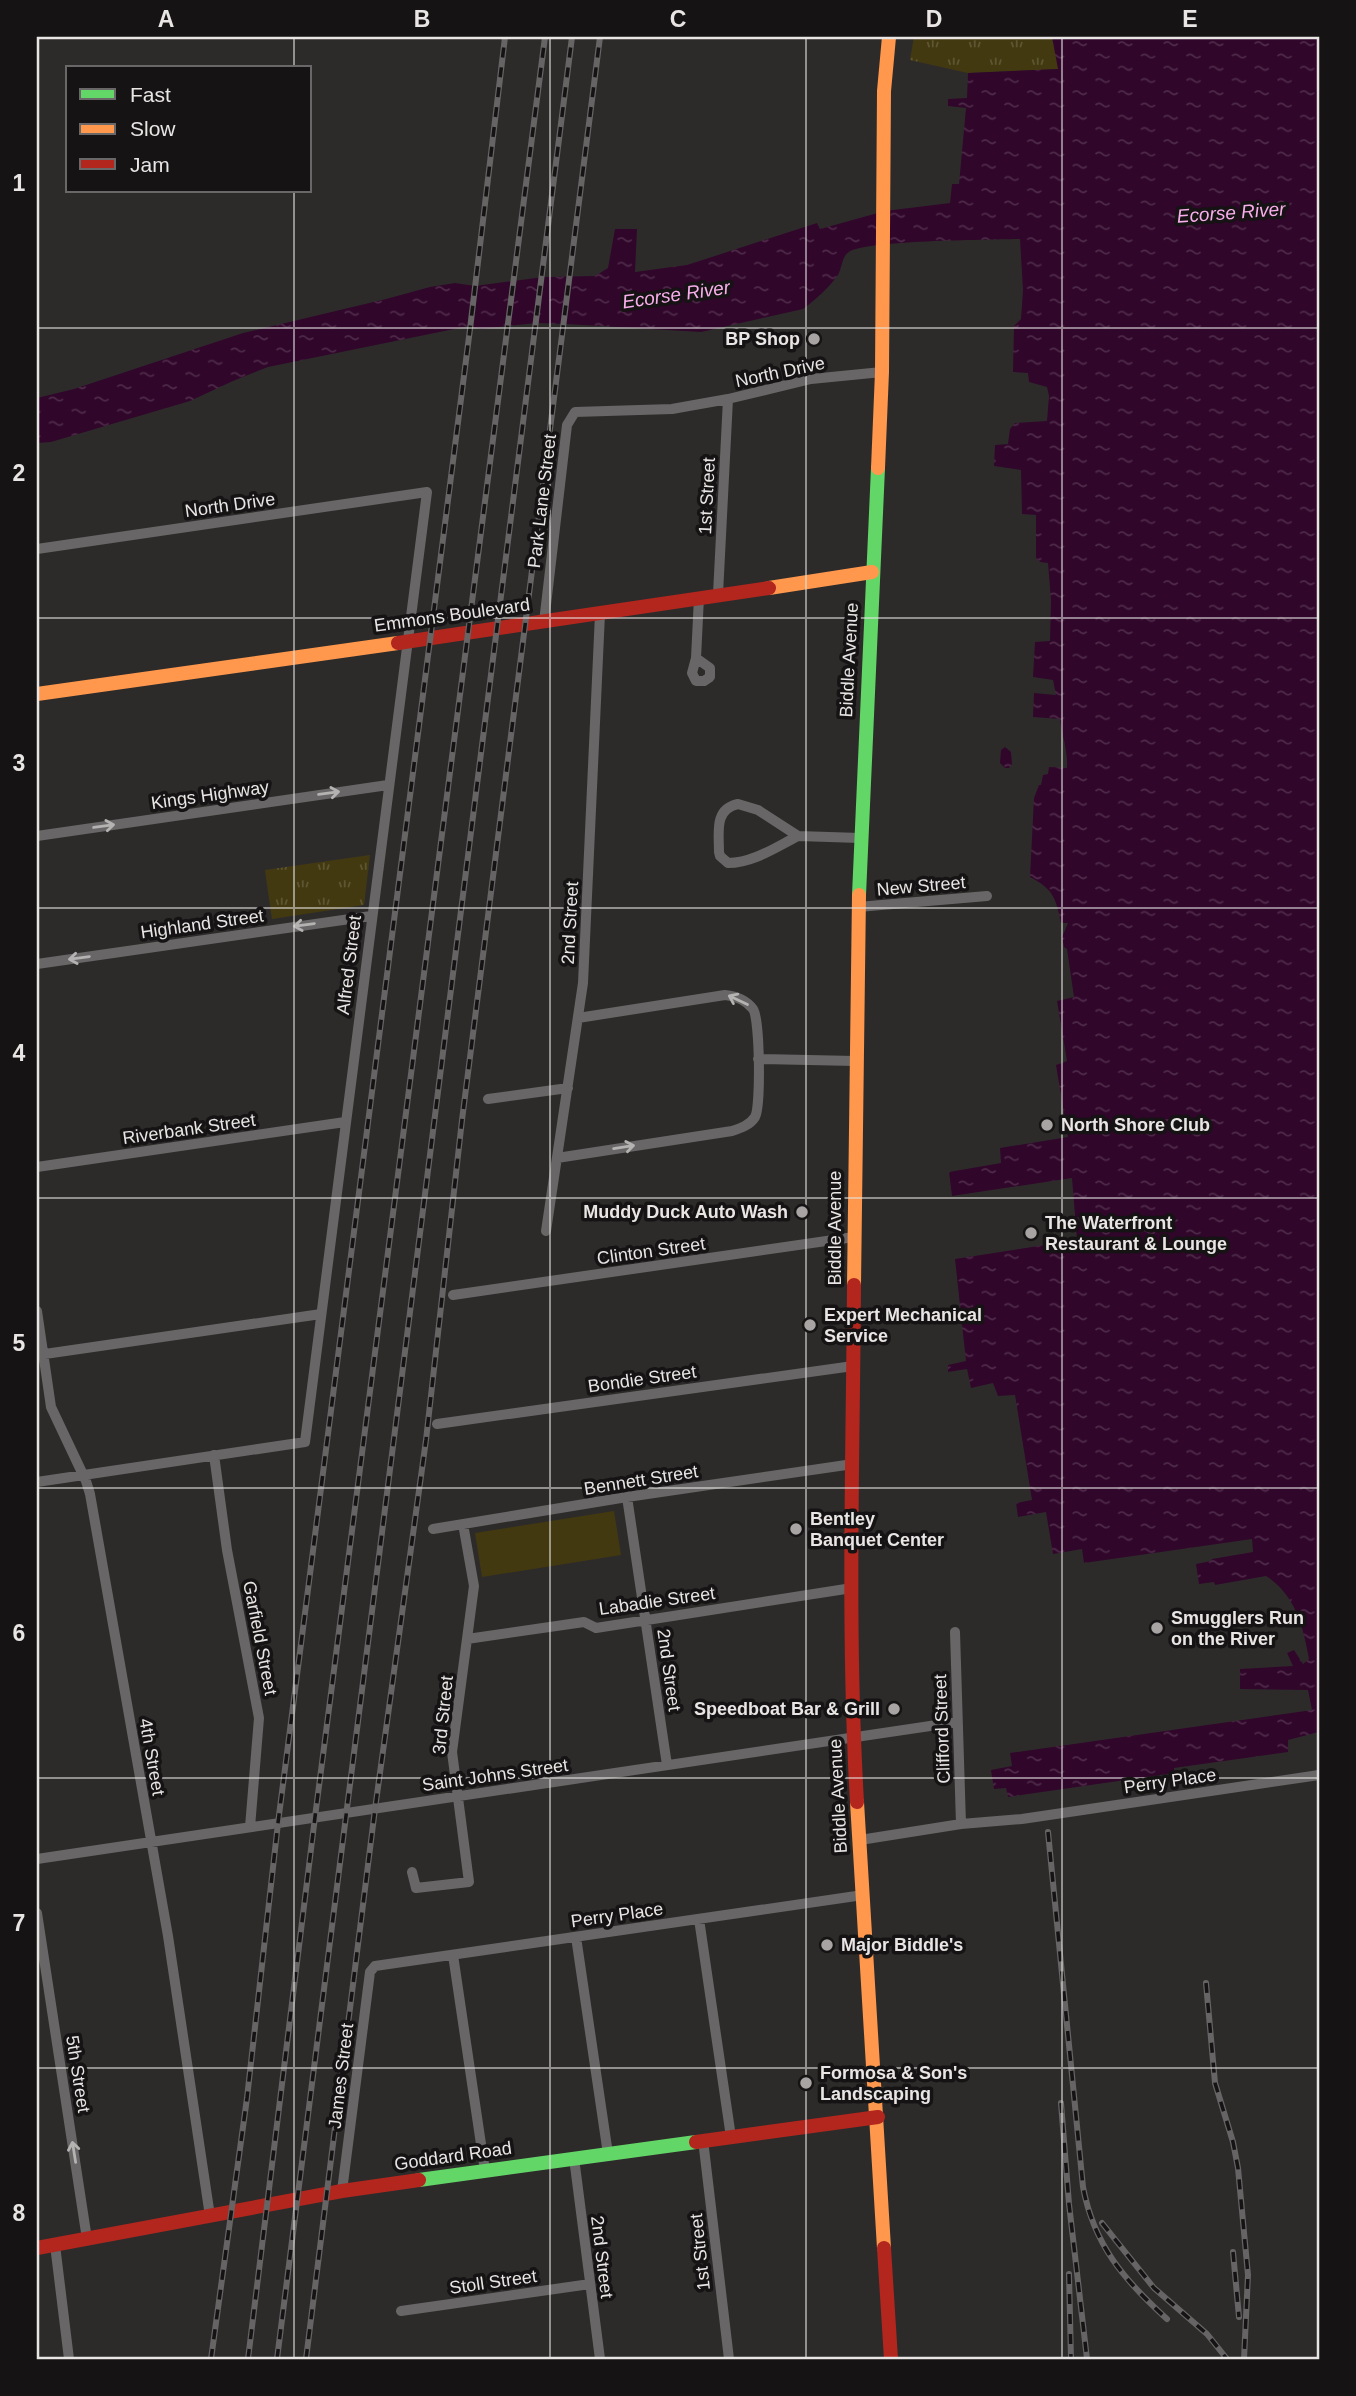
<svg xmlns="http://www.w3.org/2000/svg" width="1356" height="2396" viewBox="0 0 1356 2396" font-family="Arial,sans-serif">
<style>
.grass{fill:#433910}
.park{fill:url(#park-tufts)}
.water{fill:url(#water-ripples)}
.lines{fill:none;stroke-linecap:round;stroke-linejoin:round}
.street{stroke:#686666;stroke-width:10}
.fast{stroke:#63d668;stroke-width:14}
.slow{stroke:#ff974d;stroke-width:14}
.jam{stroke:#b3261e;stroke-width:14}
.rail-casing{stroke:#666464;stroke-width:6}
.rail{stroke:#151313;stroke-width:3.5;stroke-dasharray:10;stroke-linecap:butt}
.oneway{stroke:#b5b2b2}
.grid{fill:none;stroke:#e8e5e4;stroke-width:2;stroke-opacity:0.55}
.poi-dot{fill:#a7a4a3;stroke:#151313;stroke-width:2.5}
.labels{text-anchor:middle;stroke-width:7;stroke-linejoin:round;paint-order:stroke}
.poi-label{font-size:18px;font-weight:bold;fill:#e8e5e4;stroke:#151313;text-anchor:start}
.street-label{font-size:18px;fill:#e8e5e4;stroke:#151313}
.water-label{font-size:19px;font-style:italic;fill:#f8aeea;stroke:#151313}
.neatline{fill:none;stroke:#e8e5e4;stroke-width:2.5}
.grid-label{font-size:23px;text-anchor:middle;font-weight:bold;fill:#e8e5e4}
</style>
<defs>
<pattern id="park-tufts" width="24" height="20" patternUnits="userSpaceOnUse" patternTransform="scale(1.75)"><rect width="24" height="20" fill="#433910"/><path d="M3 7l-1-3M5 7V3M7 7l1-3M15 17l-1-3M17 17v-4M19 17l1-3" fill="none" stroke="#5e5633"/></pattern>
<pattern id="water-ripples" width="26" height="14" patternUnits="userSpaceOnUse" patternTransform="scale(1.75)"><rect width="26" height="14" fill="#30062a"/><path d="M2 4q2-2 4 0t4 0M15 11q2-2 4 0t4 0" fill="none" stroke="#4e2a49"/></pattern>
</defs>
<rect width="100%" height="100%" fill="#2d2b2a"/>
<path class="grass" d="M614 1511 621 1555 482 1577 475 1533Z"/>
<path class="park" d="M914 37H1052L1059 69 968 73 910 60Z
M370 855 364 905 272 919 265 870Z"/>
<path class="water" d="M1052 37H1319V1732L1288 1740V1752L1174 1768V1773L1008 1797 1006 1788 994 1789 991 1770 1012 1766 1010 1753 1312 1710 1308 1690 1240 1689V1669L1293 1666 1287 1653 1294 1650 1303 1664 1309 1659C1303 1625 1295 1595 1266 1576L1215 1585 1214 1582 1199 1584 1196 1564 1211 1561 1212 1559 1253 1552 1252 1539 1084 1563 1082 1549 1053 1554 1046 1512 1018 1517 1016 1503 1032 1500 1015 1395 998 1396 993 1383 971 1388 967 1369 948 1372V1365L966 1361 955 1259 1077 1240 1072 1178 952 1196 949 1172 1001 1163 1000 1148 1068 1137 1056 1065 1067 1061 1057 1001 1074 997 1067 949 1064 947 1062 937 1068 923H1061C1056 898 1053 889 1030 877L1034 798 1039 785H1041L1043 775 1048 774 1049 767 1067 768C1068 751 1062 736 1060 719L1033 717 1034 693 1056 695 1053 680 1033 677 1035 642 1050 641 1051 600 1048 563 1040 562 1036 558V515L1022 514 1021 470 994 466 995 445 1008 444 1010 429 1015 423 1047 421 1049 396 1047 387 1029 382 1028 373 1013 372 1014 326 1021 319 1023 290 1020 239C991 240 866 240 849 252 842 256 842 268 838 275 829 288 815 300 803 309L701 332 566 324 536 323 481 329 469 326 268 367 233 381 190 401 51 442 37 443V398L74 389 243 333 386 299 430 287 455 283 475 286 543 277 595 276 608 268 615 229H637L635 272 687 265 817 223 820 229 885 211 950 203 952 184H959L966 108 948 106V99L967 98 968 73 1058 69Z
M1005 747 1011 752 1012 764 1009 768H1005L1000 763 1001 750Z"/>
<g class="lines">
<path class="street" d="M37 549 427 492 305 1442 37 1482
M718 594 728 399
M544 622 567 425 575 412 672 409 728 399 811 379 882 372
M696 658 710 668V677L704 681H696L692 673 696 658 699 597
M738 804 758 810 798 836C776 847 753 863 728 863L720 856 719 852C719 832 714 809 738 804Z
M37 836 388 785
M798 836 860 838
M858 907 987 896
M37 964 371 916
M758 1059 855 1061
M488 1099 568 1088
M557 1158 732 1131C741 1128 750 1125 755 1117 761 1107 760 1019 753 1009 746 1000 735 996 725 995L578 1018
M37 1167 345 1122
M546 1231 583 983 600 614
M453 1295 854 1237
M37 1311 51 1407 86 1481 90 1494 168 1936 210 2216
M38 1355 321 1314
M437 1424 853 1366
M214 1455 227 1550 259 1718 250 1827
M627 1497 667 1765
M433 1529 627 1497 853 1464
M955 1632 961 1824
M467 1639 584 1622 596 1628 852 1588
M860 1840 961 1824 1022 1819 1319 1775
M37 1859 957 1722
M412 1872 416 1888 469 1882 452 1752 474 1586 463 1524
M37 1913 87 2239
M699 1919 731 2137
M576 1937 608 2154
M453 1955 485 2171
M703 2140 729 2359
M574 2158 600 2359
M342 2191 370 1972 375 1966 863 1895
M55 2245 69 2359
M401 2311 590 2284"/>
<path class="fast" d="M859 895 878 468
M419 2180 696 2142"/>
<path class="slow" d="M878 468 882 372 884 91 889 37
M769 588 872 572
M37 694 398 643
M854 1285 859 895
M857 1802 884 2248"/>
<path class="jam" d="M398 643 769 588
M854 1285C853 1457 847 1630 857 1802
M696 2142 878 2117
M37 2248 342 2191 419 2180
M884 2248 891 2359"/>
<g class="rail-casing">
<path id="rail" d="M1048 1832 1083 2187C1094 2245 1124 2280 1167 2319
M1206 1983 1215 2083 1233 2142 1238 2168 1248 2275 1244 2359
M1061 2103 1069 2204 1087 2359
M1102 2223 1154 2288 1207 2334 1227 2359
M1233 2252 1239 2317
M1069 2274 1071 2359
M211 2359 247 2098 278 1823 470 329 505 37
M248 2359 315 1817 545 37
M277 2359 572 37
M306 2359 375 1809 426 1440 462 1120 600 37"/>
</g>
<use href="#rail" class="rail"/>
</g>
<defs><path id="oneway-shaft" d="M-6 0H5M1.5-3L5.5 0L1.5 3" fill="none" stroke-width="1.6" stroke-linecap="round" stroke-linejoin="round" transform="scale(1.75)"/></defs>
<g class="oneway">
<use href="#oneway-shaft" transform="translate(329 793) rotate(-8)"/>
<use href="#oneway-shaft" transform="translate(104 826) rotate(-8)"/>
<use href="#oneway-shaft" transform="translate(304 925) rotate(172)"/>
<use href="#oneway-shaft" transform="translate(79 958) rotate(172)"/>
<use href="#oneway-shaft" transform="translate(738 1000) rotate(-155)"/>
<use href="#oneway-shaft" transform="translate(624 1147) rotate(-9)"/>
<use href="#oneway-shaft" transform="translate(74 2152) rotate(-99)"/>
</g>
<path class="grid" d="M294 37V68M550 37V2359M806 37V2359M1062 37V2359M294 191V2359M37 328H1319M37 618H1319M37 908H1319M37 1198H1319M37 1488H1319M37 1778H1319M37 2068H1319"/>
<g class="poi-dot">
<circle cx="814" cy="339" r="7"/>
<circle cx="1047" cy="1125" r="7"/>
<circle cx="802" cy="1212" r="7"/>
<circle cx="1031" cy="1233" r="7"/>
<circle cx="810" cy="1325" r="7"/>
<circle cx="796" cy="1529" r="7"/>
<circle cx="1157" cy="1628" r="7"/>
<circle cx="894" cy="1709" r="7"/>
<circle cx="827" cy="1945" r="7"/>
<circle cx="806" cy="2083" r="7"/>
</g>
<g class="labels">
<g class="poi-label">
<text x="800" y="345" text-anchor="end">BP Shop</text>
<text x="1061" y="1131">North Shore Club</text>
<text x="788" y="1218" text-anchor="end">Muddy Duck Auto Wash</text>
<text x="1045" y="1229">The Waterfront<tspan x="1045" dy="21">Restaurant &amp; Lounge</tspan></text>
<text x="824" y="1321">Expert Mechanical<tspan x="824" dy="21">Service</tspan></text>
<text x="810" y="1525">Bentley<tspan x="810" dy="21">Banquet Center</tspan></text>
<text x="1171" y="1624">Smugglers Run<tspan x="1171" dy="21">on the River</tspan></text>
<text x="880" y="1715" text-anchor="end">Speedboat Bar &amp; Grill</text>
<text x="841" y="1951">Major Biddle's</text>
<text x="820" y="2079">Formosa &amp; Son's<tspan x="820" dy="21">Landscaping</tspan></text>
</g>
<g class="street-label">
<text transform="translate(780 372) rotate(-12)" y="6">North Drive</text>
<text transform="translate(707 496) rotate(-87)" y="6">1st Street</text>
<text transform="translate(542 501) rotate(-83)" y="6">Park Lane Street</text>
<text transform="translate(230 505) rotate(-8)" y="6">North Drive</text>
<text transform="translate(452 615) rotate(-8)" y="6">Emmons Boulevard</text>
<text transform="translate(849 660) rotate(-87)" y="6">Biddle Avenue</text>
<text transform="translate(210 795) rotate(-8)" y="6">Kings Highway</text>
<text transform="translate(921 886) rotate(-5)" y="6">New Street</text>
<text transform="translate(570 923) rotate(-87)" y="6">2nd Street</text>
<text transform="translate(202 924) rotate(-8)" y="6">Highland Street</text>
<text transform="translate(349 965) rotate(-83)" y="6">Alfred Street</text>
<text transform="translate(189 1129) rotate(-8)" y="6">Riverbank Street</text>
<text transform="translate(835 1228) rotate(-90)" y="6">Biddle Avenue</text>
<text transform="translate(651 1251) rotate(-8)" y="6">Clinton Street</text>
<text transform="translate(642 1379) rotate(-8)" y="6">Bondie Street</text>
<text transform="translate(641 1480) rotate(-9)" y="6">Bennett Street</text>
<text transform="translate(657 1601) rotate(-8)" y="6">Labadie Street</text>
<text transform="translate(260 1638) rotate(79)" y="6">Garfield Street</text>
<text transform="translate(669 1670) rotate(82)" y="6">2nd Street</text>
<text transform="translate(443 1715) rotate(-84)" y="6">3rd Street</text>
<text transform="translate(942 1729) rotate(-92)" y="6">Clifford Street</text>
<text transform="translate(152 1757) rotate(80)" y="6">4th Street</text>
<text transform="translate(495 1775) rotate(-8)" y="6">Saint Johns Street</text>
<text transform="translate(1170 1781) rotate(-8)" y="6">Perry Place</text>
<text transform="translate(838 1796) rotate(-93)" y="6">Biddle Avenue</text>
<text transform="translate(617 1915) rotate(-8)" y="6">Perry Place</text>
<text transform="translate(78 2074) rotate(81)" y="6">5th Street</text>
<text transform="translate(341 2076) rotate(-83)" y="6">James Street</text>
<text transform="translate(453 2156) rotate(-8)" y="6">Goddard Road</text>
<text transform="translate(700 2252) rotate(-96)" y="6">1st Street</text>
<text transform="translate(602 2257) rotate(83)" y="6">2nd Street</text>
<text transform="translate(493 2282) rotate(-8)" y="6">Stoll Street</text>
</g>
<g class="water-label">
<text transform="translate(1231 212) rotate(-4)" y="7">Ecorse River</text>
<text transform="translate(676 294) rotate(-8)" y="7">Ecorse River</text>
</g>
</g>
<rect width="1356" height="2396" fill="none" stroke="#151313" stroke-width="77"/>
<rect x="66" y="66" width="245" height="126" fill="#151313" stroke="#696767" stroke-width="2"/>
<rect x="80" y="89" width="35" height="10" fill="#63d668" stroke="#696767" stroke-width="2"/>
<text x="130" y="102" font-size="21" fill="#e8e5e4">Fast</text>
<rect x="80" y="124" width="35" height="10" fill="#ff974d" stroke="#696767" stroke-width="2"/>
<text x="130" y="136" font-size="21" fill="#e8e5e4">Slow</text>
<rect x="80" y="159" width="35" height="10" fill="#b3261e" stroke="#696767" stroke-width="2"/>
<text x="130" y="172" font-size="21" fill="#e8e5e4">Jam</text>
<rect x="38" y="38" width="1280" height="2320" class="neatline"/>
<g class="grid-label">
<text x="166" y="27">A</text>
<text x="422" y="27">B</text>
<text x="678" y="27">C</text>
<text x="934" y="27">D</text>
<text x="1190" y="27">E</text>
<text x="19" y="191">1</text>
<text x="19" y="481">2</text>
<text x="19" y="771">3</text>
<text x="19" y="1061">4</text>
<text x="19" y="1351">5</text>
<text x="19" y="1641">6</text>
<text x="19" y="1931">7</text>
<text x="19" y="2221">8</text>
</g>
</svg>
